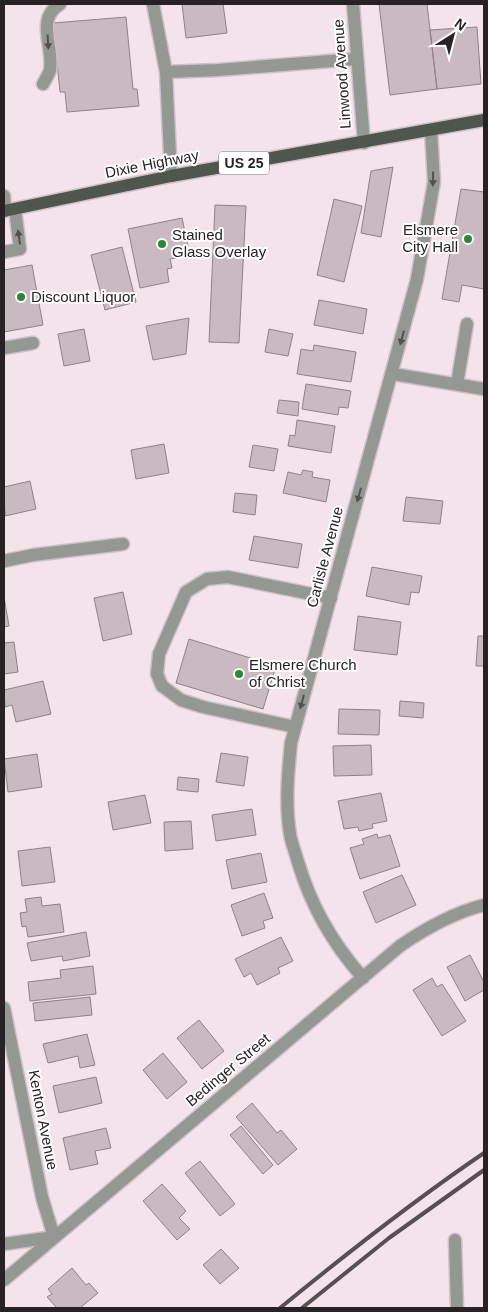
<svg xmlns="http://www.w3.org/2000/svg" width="488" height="1312" viewBox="0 0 488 1312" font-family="Helvetica,sans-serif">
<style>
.building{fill:#cab9c0;stroke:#908187}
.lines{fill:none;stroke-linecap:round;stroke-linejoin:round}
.lane-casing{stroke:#cfc0c7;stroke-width:15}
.street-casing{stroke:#cfc0c7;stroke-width:15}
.primary-casing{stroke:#cfc0c7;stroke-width:15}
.lane{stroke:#939893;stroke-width:12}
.street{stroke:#939893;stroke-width:12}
.primary{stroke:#4e564e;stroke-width:12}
.rail{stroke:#584f53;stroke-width:4}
.oneway{fill:#535151}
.poi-dot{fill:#2d8636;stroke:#fff;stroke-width:2}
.labels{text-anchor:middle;stroke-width:4;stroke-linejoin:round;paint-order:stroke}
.shield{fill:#fff;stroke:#686466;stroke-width:1}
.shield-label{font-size:14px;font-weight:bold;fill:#282225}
.street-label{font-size:15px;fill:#282225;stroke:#fff}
.poi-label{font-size:15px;fill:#282225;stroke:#fff;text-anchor:start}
</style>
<rect width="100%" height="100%" fill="#f4e3ea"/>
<path class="building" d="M182 4H223L227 33 186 38Z
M379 4H427L437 89 390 95Z
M126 17 133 89H137L139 106 67 112 65 92H60L53 23Z
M477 27 481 84 437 89 430 30Z
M393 167 381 237 361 233 371 171Z
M461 189 484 192V289L462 285 459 302 442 299Z
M334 199 362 206 344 282 317 275Z
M215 205 246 206 239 343 209 342Z
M182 218 188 246 179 248 181 257 170 259 172 268 167 269 169 282 140 288 128 229Z
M122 247 136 302 105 310 91 255Z
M32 265 43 325 4 332V270Z
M319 300 367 309 363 334 314 325Z
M189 318 186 354 153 360 146 326Z
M84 329 90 361 64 366 58 334Z
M269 329 293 334 288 356 265 352Z
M314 345 356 352 351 382 297 374 301 349 313 351Z
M306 384 351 391 348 408 339 407 338 415 302 409Z
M279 400 299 402 298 416 277 413Z
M297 420 335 426 331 453 288 446 290 435 295 436Z
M164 444 169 473 136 479 131 450Z
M253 445 278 449 274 471 249 467Z
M303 470 313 472 312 477 330 480 326 502 283 493 288 472 301 475Z
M30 481 36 509 5 516 4 487Z
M235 493 257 495 255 515 233 512Z
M406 497 443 501 440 524 403 521Z
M254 536 302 544 298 568 249 560Z
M372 567 422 576 419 593 411 592 409 605 366 596Z
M123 592 132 634 103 641 94 598Z
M4 597 9 626 4 627Z
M358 616 401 622 397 655 354 650Z
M478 636H484V666H476Z
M189 639 276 666 263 709 176 683Z
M14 642 18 672 4 674V643Z
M43 681 51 714 16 722 12 705 5 707 4 690Z
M400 701 424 703 423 718 399 716Z
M339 709 380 710 379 735 338 734Z
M371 745 372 775 334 776 333 746Z
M221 753 248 757 244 786 216 782Z
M37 754 42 787 8 792 4 759Z
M178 777 199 779 198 792 177 790Z
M381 793 387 821 372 824 373 828 359 831 358 827 344 829 338 801Z
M145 795 151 823 113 830 108 802Z
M252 809 256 835 216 841 212 815Z
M191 821 193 849 165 851 164 822Z
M377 834 378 838 390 835 400 866 360 879 350 848 364 844 362 839Z
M50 847 55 882 22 886 18 851Z
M261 853 267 882 232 889 226 860Z
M402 875 416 905 376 923 363 892Z
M264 893 273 918 263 921 265 928 242 936 231 905Z
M41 897 42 906 60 904 64 932 28 937 26 926 22 927 20 913 27 912 25 899Z
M86 932 90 956 63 961 62 956 31 961 27 943Z
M281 937 293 961 278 968 280 973 257 985 251 973 244 977 235 959Z
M470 955 484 982V990L465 1001 447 967Z
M93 966 96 994 30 1001 28 982 61 978 60 970Z
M432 978 437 987 442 984 466 1021 442 1036 413 990Z
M90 997 92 1015 35 1021 33 1003Z
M199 1020 224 1051 202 1069 177 1038Z
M87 1034 95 1065 80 1068 78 1056 48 1063 43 1044Z
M163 1053 187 1082 167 1099 143 1070Z
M96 1077 102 1103 59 1113 53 1086Z
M252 1103 277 1133 281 1130 297 1149 278 1165 236 1117Z
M241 1126 273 1165 263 1174 230 1135Z
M106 1128 111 1148 95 1151 98 1164 70 1170 63 1138Z
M200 1161 235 1204 220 1216 185 1173Z
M162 1184 186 1211 179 1218 190 1229 177 1240 143 1201Z
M221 1249 239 1268 220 1284 203 1265Z
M72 1268 86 1285 89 1283 98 1293 80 1308H57L47 1297 52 1294 48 1289Z"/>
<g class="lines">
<g class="lane-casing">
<path id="lane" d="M153 4 166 72 171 176
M166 72 218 70 356 59
M43 84C45 80 49 74 50 70 54 47 35 19 60 4
M4 252 20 249 15 209
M4 348 33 343
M457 384 467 324
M295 727 203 707 181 700 162 686 157 674 159 654 186 592 207 579 228 577 331 598"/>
</g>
<g class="street-casing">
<path id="street" d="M353 4 364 143
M4 196 5 211
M393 374 484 389
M4 561 33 555 123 544
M363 978C331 941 311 906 297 859 295 851 291 842 290 834 285 804 288 772 291 743L417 279 434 182 431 130
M4 1008 42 1197 54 1237 4 1244
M455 1240 457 1308
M4 1280 400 946C426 928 453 913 484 905"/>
</g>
<g class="primary-casing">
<path id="primary" d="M4 211 171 176 484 120"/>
</g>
<use href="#lane" class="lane"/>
<use href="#street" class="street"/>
<use href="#primary" class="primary"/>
<path class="rail" d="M280 1308C346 1254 413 1201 484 1153
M302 1308 389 1238 484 1170"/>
</g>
<defs><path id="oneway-solid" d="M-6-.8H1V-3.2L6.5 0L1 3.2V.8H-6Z" transform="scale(1.25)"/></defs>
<g class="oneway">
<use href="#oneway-solid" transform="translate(48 42) rotate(87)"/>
<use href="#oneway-solid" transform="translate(433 179) rotate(91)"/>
<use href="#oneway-solid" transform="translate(19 237) rotate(-98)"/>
<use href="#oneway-solid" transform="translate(402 338) rotate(105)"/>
<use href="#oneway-solid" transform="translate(359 495) rotate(105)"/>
<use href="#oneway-solid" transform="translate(302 702) rotate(105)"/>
</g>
<g class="poi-dot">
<circle cx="468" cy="239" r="5"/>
<circle cx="162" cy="244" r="5"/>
<circle cx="21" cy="297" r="5"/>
<circle cx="239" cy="674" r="5"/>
</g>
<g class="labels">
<rect class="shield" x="219" y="151.5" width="50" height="23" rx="4"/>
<g class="shield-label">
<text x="244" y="168">US 25</text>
</g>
<g class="street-label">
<text transform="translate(342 74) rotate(-94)" y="5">Linwood Avenue</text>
<text transform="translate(152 164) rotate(-11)" y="5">Dixie Highway</text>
<text transform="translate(325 557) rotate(-75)" y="5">Carlisle Avenue</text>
<text transform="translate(228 1070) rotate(-40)" y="5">Bedinger Street</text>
<text transform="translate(43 1120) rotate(79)" y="5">Kenton Avenue</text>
</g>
<g class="poi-label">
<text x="458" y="235" text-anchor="end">Elsmere<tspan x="458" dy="17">City Hall</tspan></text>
<text x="172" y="240">Stained<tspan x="172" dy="17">Glass Overlay</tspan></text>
<text x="31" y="302">Discount Liquor</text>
<text x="249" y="670">Elsmere Church<tspan x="249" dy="17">of Christ</tspan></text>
</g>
</g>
<rect width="488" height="1312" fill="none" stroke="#282225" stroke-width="10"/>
<g transform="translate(453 35) rotate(36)" stroke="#ffffff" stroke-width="4" paint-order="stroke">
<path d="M0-4L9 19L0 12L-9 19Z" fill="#282225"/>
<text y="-8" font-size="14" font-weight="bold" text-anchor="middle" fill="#282225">N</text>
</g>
</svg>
